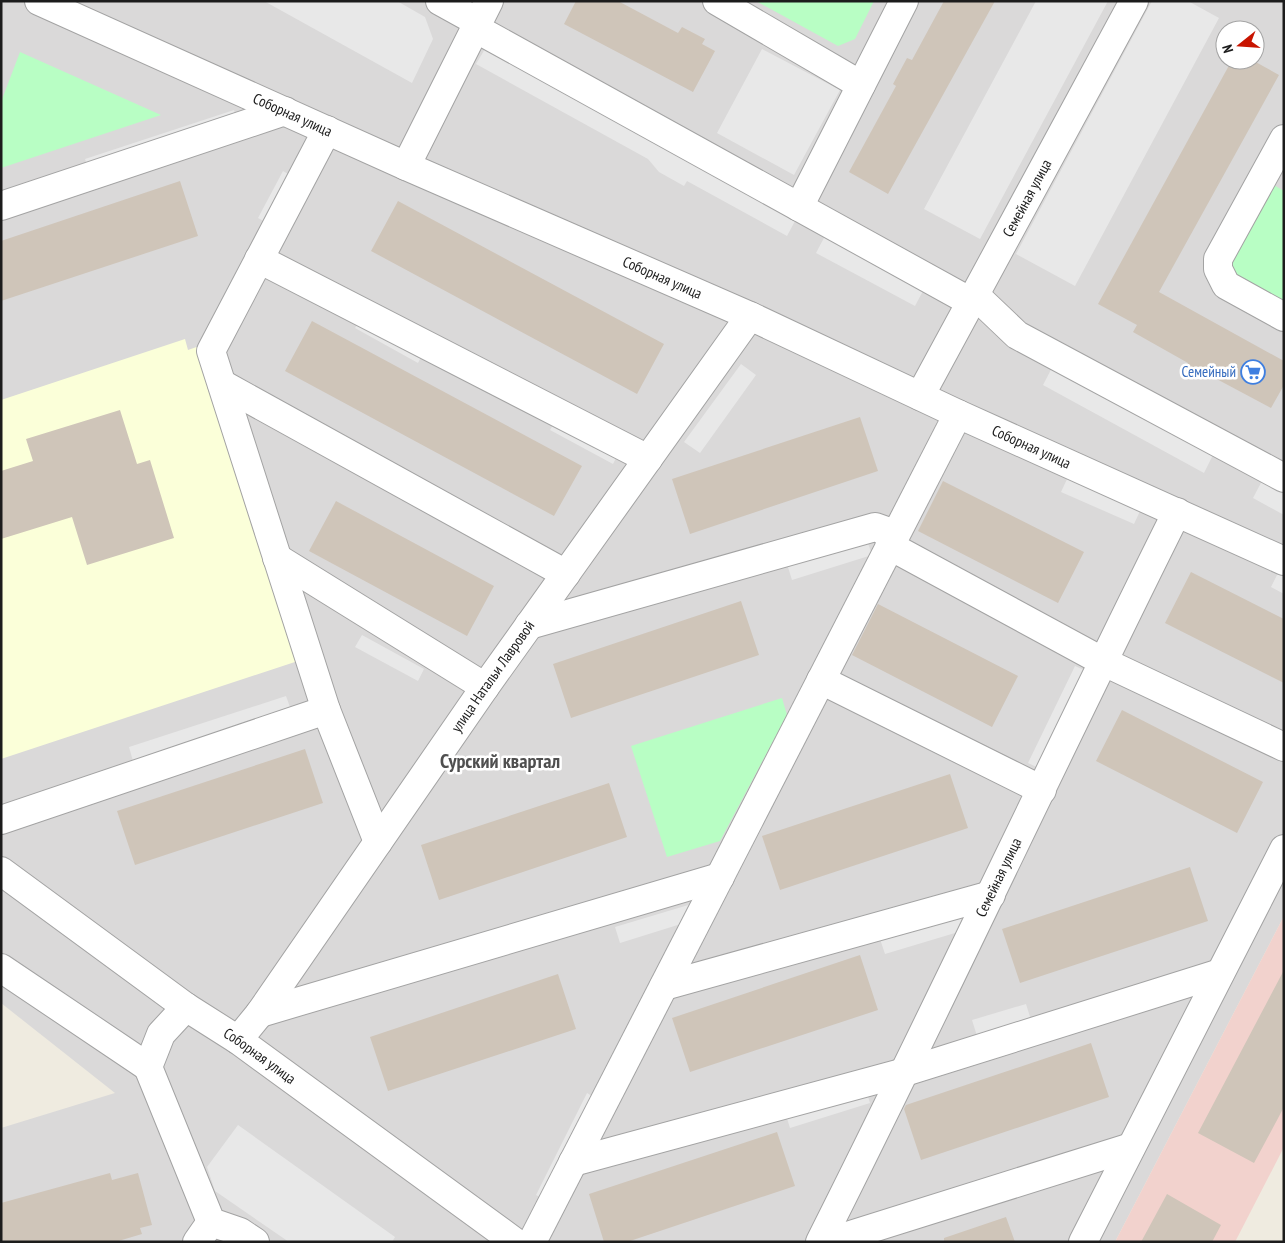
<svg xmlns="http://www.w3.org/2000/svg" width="1285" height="1243" viewBox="0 0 1285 1243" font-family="'PT Sans Narrow',sans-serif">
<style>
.residential{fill:#dad9d9;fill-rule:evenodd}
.commercial{fill:#f2d2cd}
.education{fill:#fbffd9}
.park{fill:#b8fec4}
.parking{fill:#e8e8e8}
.building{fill:#cfc5b9}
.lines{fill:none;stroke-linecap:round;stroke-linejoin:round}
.minor-casing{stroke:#a3a3a3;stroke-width:30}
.minor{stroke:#fff;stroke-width:28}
.labels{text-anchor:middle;stroke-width:5;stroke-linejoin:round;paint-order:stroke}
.street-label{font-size:15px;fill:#1c1c1c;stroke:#fff}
.shop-label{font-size:15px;fill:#366cbe;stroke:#fff;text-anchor:end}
.district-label{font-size:20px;font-weight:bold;fill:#4f4f4f;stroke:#fff}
</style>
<rect width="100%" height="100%" fill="#efebe0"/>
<path class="residential" d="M1 1H1284V916L1115 1242H1V1128L115 1093 1 1003ZM1225 30H1255V60H1225Z"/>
<path class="commercial" d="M1284 916V1147L1235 1242H1115Z"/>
<path class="education" d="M185 339 188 350 205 344 304 659 1 759V400Z"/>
<path class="park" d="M756 1H874L855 39 838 46Z
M20 52 161 115 1 168V102Z
M1272 184 1284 191V309L1223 276Z
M782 698 787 715 720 841 667 857 631 746Z"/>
<path class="parking" d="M264 1H397L425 17 433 39 412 83Z
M1036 1H1108L980 239 924 209Z
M1152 1H1188L1219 18 1075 286 1016 254Z
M485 49 795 221 787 236 687 181 684 186 659 172 648 159 476 64Z
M762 49 840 90 794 175 717 133Z
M234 110 238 123 89 171 85 159Z
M283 171 295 178 271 225 258 218Z
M825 236 924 289 915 306 816 253Z
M362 316 424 351 418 363 355 328Z
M741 364 756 375 700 453 684 442Z
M1054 364 1215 451 1204 473 1043 385Z
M557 418 619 452 613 464 550 430Z
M1068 477 1141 509 1134 524 1061 492Z
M1263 479 1284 491V515L1253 498Z
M867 540 872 555 792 580 787 564Z
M1278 573 1284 576V594L1271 587Z
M362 635 424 669 418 681 355 647Z
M1075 666 1091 673 1043 770 1028 763Z
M286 696 291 710 133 761 129 747Z
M695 903 700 918 620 943 615 927Z
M960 914 965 930 885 954 880 939Z
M1026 1004 1031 1020 977 1036 972 1020Z
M865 1087 870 1103 790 1128 785 1112Z
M587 1093 600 1101 550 1202 536 1195Z
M238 1125 395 1237 392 1242H289L215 1191 207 1167Z"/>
<path class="building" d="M576 1H618L678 33 682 27 705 39 702 44 715 51 693 92 564 24Z
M944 1H995L888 194 849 172 896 86 893 84 907 58 912 60Z
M1232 60H1252L1279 75 1159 292 1284 361V385L1271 408 1211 376 1209 380 1186 367 1188 363 1133 332 1137 325 1098 304Z
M180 181 198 236 1 301V241Z
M398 201 664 344 637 394 371 251Z
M312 321 582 466 554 516 285 371Z
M120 410 137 464 150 460 174 538 87 565 72 517 1 539V471L33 461 26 439Z
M860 417 878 471 690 534 672 479Z
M943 481 1084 552 1058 603 918 531Z
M336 501 494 586 467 636 309 551Z
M1191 572 1284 619V683L1165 623Z
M741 601 759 655 571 718 553 664Z
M878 604 1018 676 992 727 852 655Z
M1122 710 1263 782 1237 833 1096 761Z
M305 749 323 803 135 865 117 811Z
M950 774 968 828 780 890 762 836Z
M609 783 627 837 439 900 421 845Z
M1190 867 1208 921 1020 983 1002 929Z
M860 955 878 1010 690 1072 672 1018Z
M1284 970V1107L1254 1163 1198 1133Z
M558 974 576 1029 388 1091 370 1037Z
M1091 1043 1109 1097 921 1160 904 1109 906 1105Z
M777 1132 795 1186 627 1242H604L589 1194Z
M110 1173 112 1180 138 1173 152 1225 140 1228 142 1234 115 1242H1V1203Z
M1167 1194 1221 1225 1212 1242H1141Z
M1006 1217 1015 1242H944V1238Z"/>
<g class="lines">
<g class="minor-casing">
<g id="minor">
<path id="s1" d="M39 1 406 166 750 316 958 414 1284 561"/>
<path d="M440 1 478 22"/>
<path d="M717 1 861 85"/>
<path d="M475 28 971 302"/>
<path d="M327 130 211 351 326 710 378 842"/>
<path d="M1284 139 1218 259V269L1226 285 1284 317"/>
<path d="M406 166 489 1"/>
<path d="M1 206 285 111"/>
<path d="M799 207 904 1"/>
<path d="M259 259 648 459"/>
<path d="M975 295 1017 335 1284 478"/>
<path d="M222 384 566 574"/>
<path id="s2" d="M920 396 1134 1"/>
<path d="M277 558 485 687"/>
<path d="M529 625 875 527 889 532 890 546 1102 661 1284 747"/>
<path d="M821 680 1042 790"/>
<path d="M1 820 326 710"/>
<path id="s3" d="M1 871 186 1007 238 1040 515 1242"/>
<path d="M1 968 148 1067 161 1034 186 1007"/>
<path d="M664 986 991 895"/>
<path d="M260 1013 720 877"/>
<path id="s4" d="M238 1040 260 1013 485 687 750 316"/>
<path d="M148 1067 211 1222 240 1232 255 1242"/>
<path d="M573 1162 905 1072 1220 973"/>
<path d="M197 1242 211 1222"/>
<path d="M532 1242 958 414"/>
<path id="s5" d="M820 1242C942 1000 1056 754 1177 512"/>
<path d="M828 1242 1131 1147"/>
<path d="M1083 1242 1284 849"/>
</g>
</g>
<use href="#minor" class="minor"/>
</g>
<defs>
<g id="supermarket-ring" transform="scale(1.25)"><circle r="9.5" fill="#fff" stroke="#3f7fe0" stroke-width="1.5"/><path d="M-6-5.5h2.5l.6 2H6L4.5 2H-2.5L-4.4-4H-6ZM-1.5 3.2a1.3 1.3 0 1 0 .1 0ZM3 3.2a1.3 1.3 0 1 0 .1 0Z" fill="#3f7fe0"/></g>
</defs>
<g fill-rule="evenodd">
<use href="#supermarket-ring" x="1253" y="372"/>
</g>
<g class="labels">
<g class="street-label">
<text dy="5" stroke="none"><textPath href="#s1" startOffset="278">Соборная улица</textPath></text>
<text dy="5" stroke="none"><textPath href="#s2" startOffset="225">Семейная улица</textPath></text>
<text dy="5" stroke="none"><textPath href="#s1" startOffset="682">Соборная улица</textPath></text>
<text dy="5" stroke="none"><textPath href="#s1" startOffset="1088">Соборная улица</textPath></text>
<text dy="5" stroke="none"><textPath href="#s4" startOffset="444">улица Натальи Лавровой</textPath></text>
<text dy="5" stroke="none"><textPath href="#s5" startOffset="406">Семейная улица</textPath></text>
<text dy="5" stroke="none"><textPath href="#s3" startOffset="318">Соборная улица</textPath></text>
</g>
<g class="shop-label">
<text x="1236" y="377">Семейный</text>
</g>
<g class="district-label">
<text x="500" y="768">Сурский квартал</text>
</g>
</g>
<rect width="1285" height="1243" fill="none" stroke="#1c1c1c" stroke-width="5"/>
<g transform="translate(1240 45) rotate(253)"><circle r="24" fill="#ffffff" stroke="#a4a4a4"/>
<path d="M0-4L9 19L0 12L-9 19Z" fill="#c81400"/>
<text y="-8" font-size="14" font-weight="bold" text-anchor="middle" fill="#1c1c1c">N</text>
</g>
</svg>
